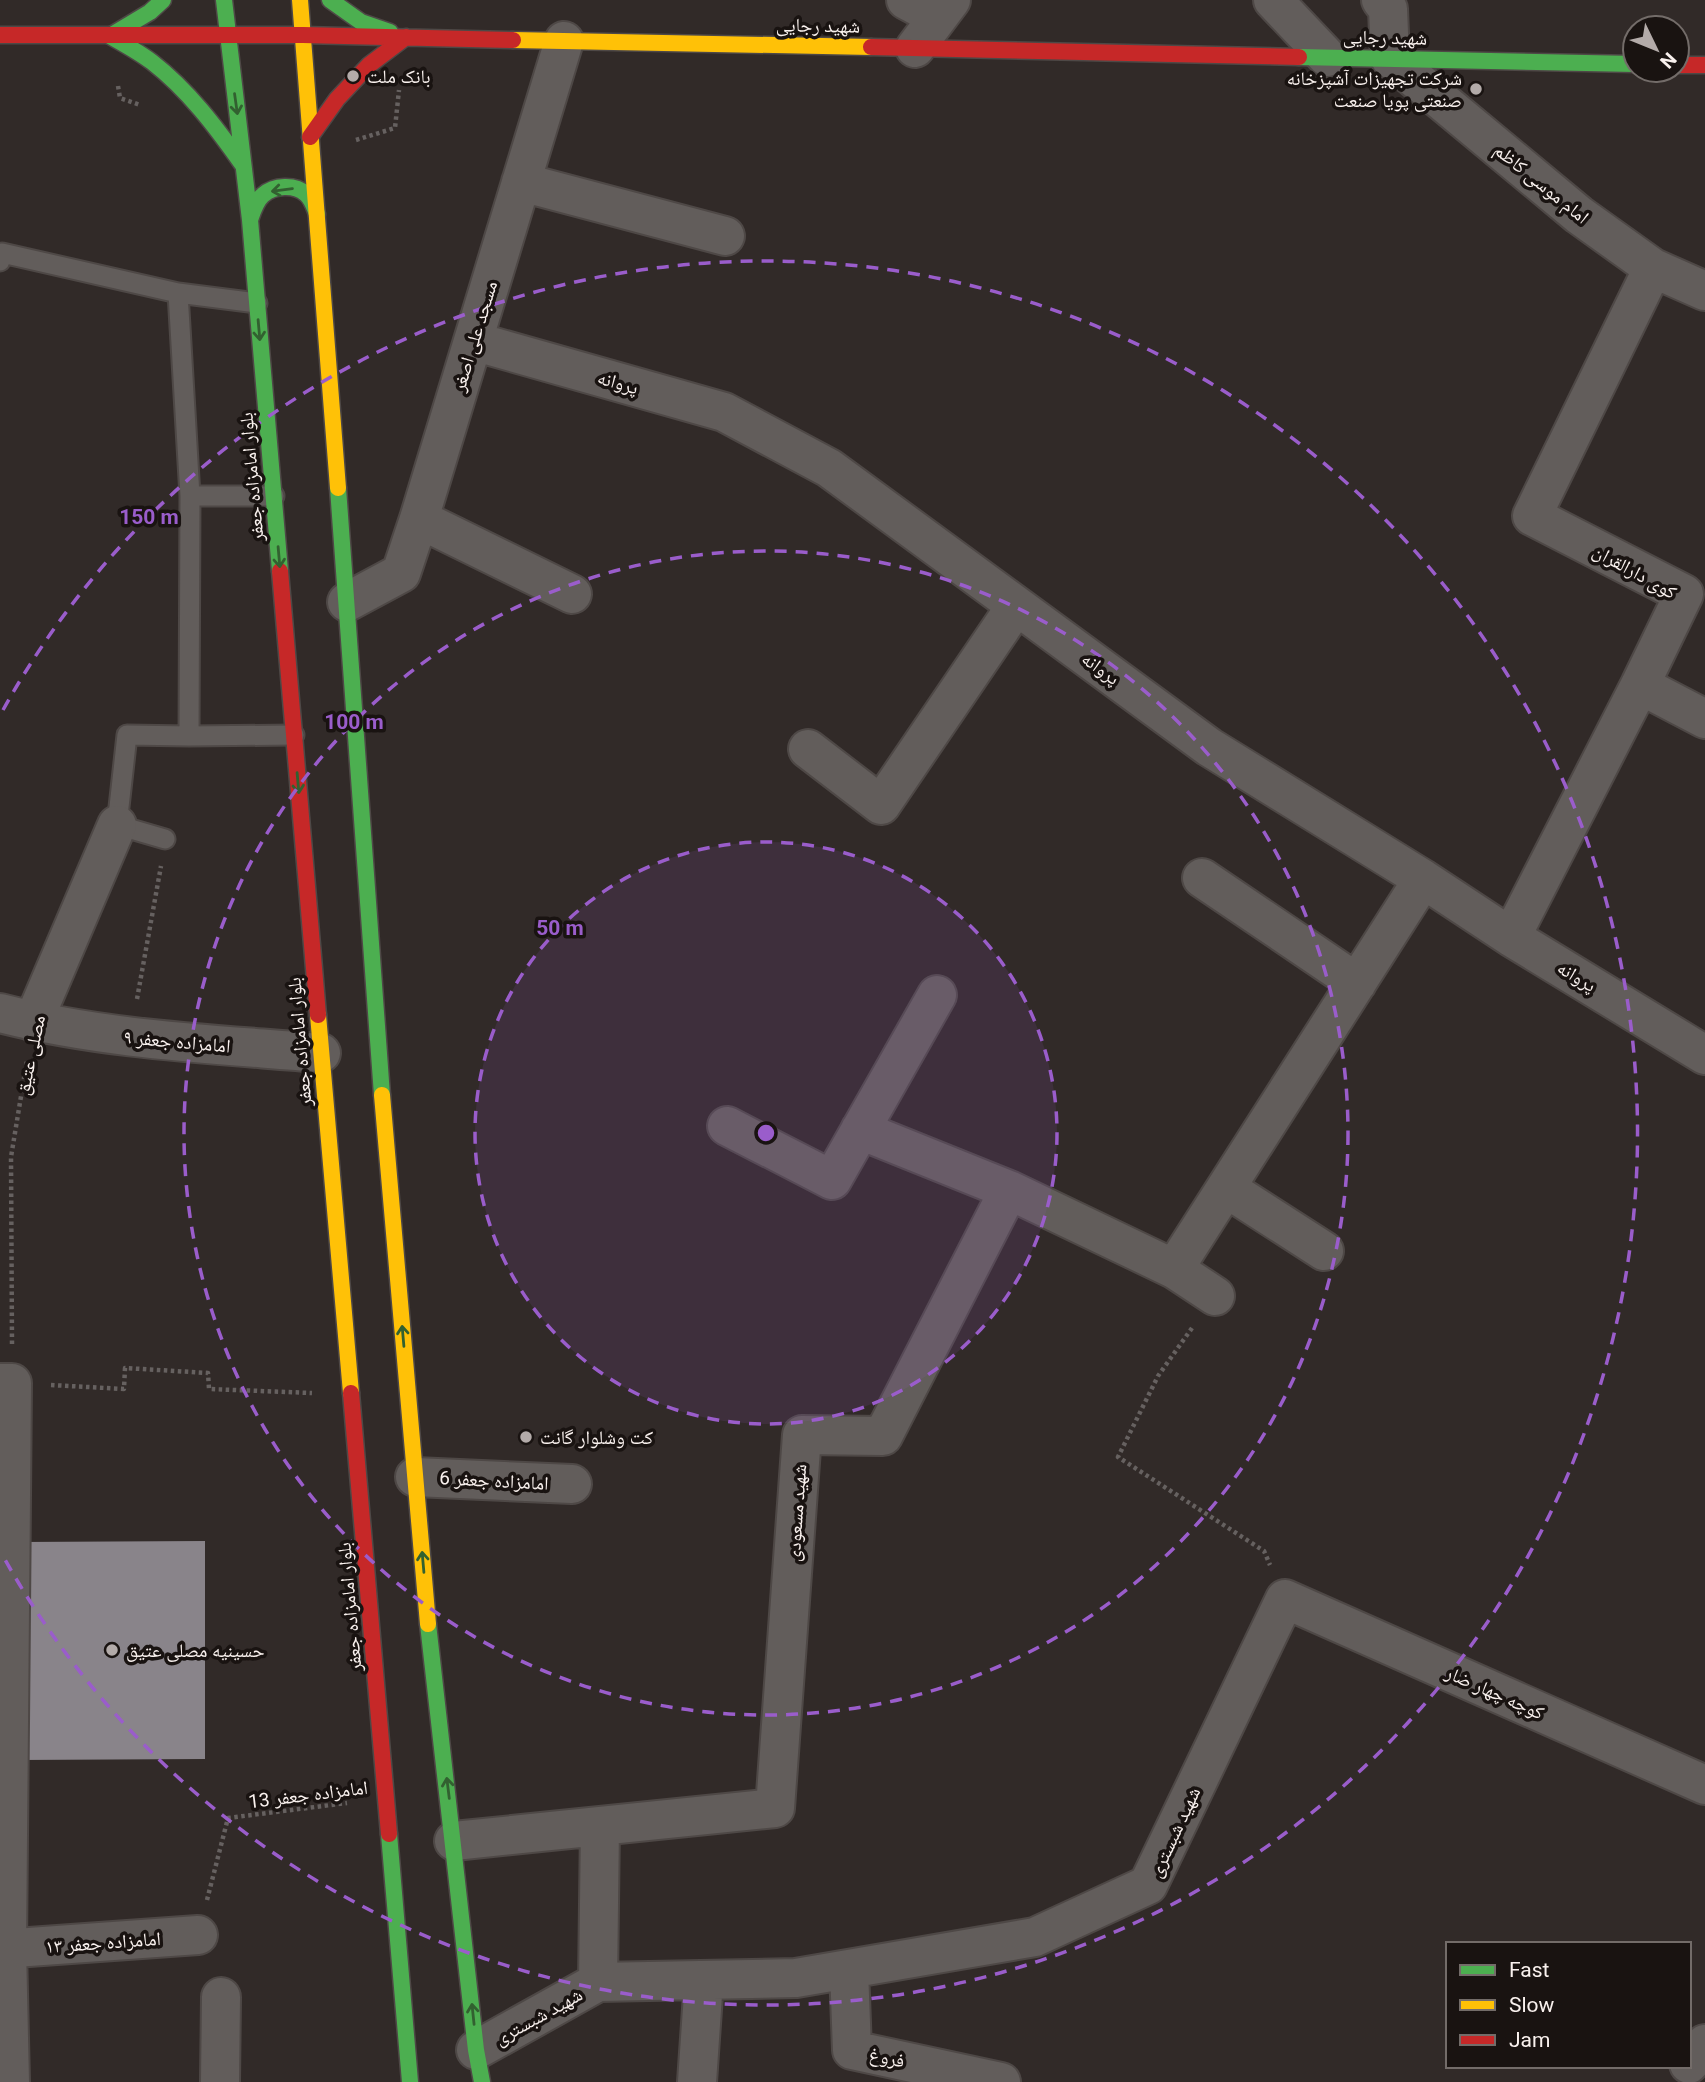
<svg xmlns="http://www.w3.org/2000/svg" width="1705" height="2082" viewBox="0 0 1705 2082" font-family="Roboto,'Noto Naskh Arabic',sans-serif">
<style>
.building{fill:#89848a}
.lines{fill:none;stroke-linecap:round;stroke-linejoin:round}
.lane-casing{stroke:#4e4846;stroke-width:23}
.street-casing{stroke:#4e4846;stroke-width:42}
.fast-casing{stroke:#4e4846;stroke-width:19}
.slow-casing{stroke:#4e4846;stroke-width:19}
.jam-casing{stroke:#4e4846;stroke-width:19}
.path{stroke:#666160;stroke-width:4.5;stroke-dasharray:3.5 3.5;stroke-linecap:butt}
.lane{stroke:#625d5b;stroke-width:19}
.street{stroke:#625d5b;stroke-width:38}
.fast{stroke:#4caf50;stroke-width:16}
.slow{stroke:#ffc107;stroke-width:16}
.jam{stroke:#c62828;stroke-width:16}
.oneway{stroke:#326130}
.ring{fill:none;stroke:#9a5dcb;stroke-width:3.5;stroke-dasharray:12 9}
.poi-dot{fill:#b3aba9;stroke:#191311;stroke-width:2.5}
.labels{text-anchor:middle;stroke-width:7;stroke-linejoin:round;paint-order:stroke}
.street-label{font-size:19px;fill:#f9f1ee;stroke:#191311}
.poi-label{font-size:19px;fill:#f9f1ee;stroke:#191311;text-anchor:start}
.centre{fill:#9a5dcb;stroke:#191311;stroke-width:3.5}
.ring-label{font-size:21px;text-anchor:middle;font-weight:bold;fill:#9a5dcb;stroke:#191311;stroke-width:7;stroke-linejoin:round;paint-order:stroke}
</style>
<rect width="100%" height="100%" fill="#312a28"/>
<path class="building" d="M205 1541V1759L19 1760V1542Z"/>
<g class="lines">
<g class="lane-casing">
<path id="lane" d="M0 261 2 253 178 293
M257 303 178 293 190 496 189 736 294 735
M190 496H274
M165 839 117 825 127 735 189 736"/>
</g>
<g class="street-casing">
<path id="street" d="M906 0 938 17
M1273 0 1327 57
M1381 0 1388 9 1390 58 1579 215 1653 268 1705 291
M915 48 951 0
M521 182 725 236
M473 341 724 412 829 468 1209 747 1423 879 1511 937 1705 1055
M419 519 572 594
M347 602 401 573 419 519 564 41
M1640 685 1705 719
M808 749 881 805 1016 606
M1202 878 1357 983
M1511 937 1640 685 1684 594 1532 516 1653 268
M0 1013C105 1040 214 1044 321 1053
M33 1022 117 825
M727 1126 832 1180 937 995
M860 1130 1009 1190 1174 1269 1215 1296
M1226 1188 1324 1251
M1174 1269 1423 879
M0 1383H12L7 1949 10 2082
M415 1477 572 1484
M454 1841 775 1808 802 1435 883 1436 1009 1190
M0 1949 198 1935
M849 1969 852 2050 1001 2082
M598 1982 600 1826
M476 2050 598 1982 796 1978 1035 1937 1148 1885 1285 1599 1705 1785
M1689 2064 1705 2044
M220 2082 221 1997
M697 2082 704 1980"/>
</g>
<g class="fast-casing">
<path id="fast" d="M163 0 150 12 110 36C124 44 139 52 152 62 188 90 216 127 242 164
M224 0 250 220 280 571
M330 0 361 22 390 32
M1299 57 1635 64
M250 220C253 211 256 201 263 195 274 185 295 184 306 194 312 199 314 207 317 214
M338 488 382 1095
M428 1624 476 2050 482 2082
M389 1834 410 2082"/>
</g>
<g class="slow-casing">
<path id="slow" d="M300 0 338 488
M513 40 871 47
M318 1015 351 1393
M382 1095 428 1624"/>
</g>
<g class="jam-casing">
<path id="jam" d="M0 35H303L513 40
M871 47 1299 57
M1677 65H1705
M310 137 337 99 369 65 406 37
M280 571 318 1015
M351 1393 389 1834"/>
</g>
<path class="path" d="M118 86 120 98 140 105
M356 140 395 128 399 90
M137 999 161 866
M1192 1328 1158 1376 1118 1457 1264 1551 1270 1565
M12 1344 11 1157 27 1060
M51 1385 124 1389 125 1368 208 1373 209 1389 312 1393
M207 1900 228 1818 347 1803"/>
<use href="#lane" class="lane"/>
<use href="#street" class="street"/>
<use href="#fast" class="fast"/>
<use href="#slow" class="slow"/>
<use href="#jam" class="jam"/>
</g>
<defs><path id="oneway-shaft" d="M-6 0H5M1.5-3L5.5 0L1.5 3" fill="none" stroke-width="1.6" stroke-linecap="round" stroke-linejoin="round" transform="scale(1.75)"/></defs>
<g class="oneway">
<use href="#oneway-shaft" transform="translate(236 104) rotate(82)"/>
<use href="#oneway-shaft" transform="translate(282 190) rotate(173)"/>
<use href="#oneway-shaft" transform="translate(259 330) rotate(85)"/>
<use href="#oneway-shaft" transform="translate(279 557) rotate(85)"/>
<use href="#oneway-shaft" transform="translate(298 783) rotate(85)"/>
<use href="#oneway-shaft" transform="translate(403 1336) rotate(-95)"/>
<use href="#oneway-shaft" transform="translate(423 1562) rotate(-95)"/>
<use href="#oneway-shaft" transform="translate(448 1788) rotate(-97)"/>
<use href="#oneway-shaft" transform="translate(473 2014) rotate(-96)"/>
</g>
<circle cx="766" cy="1133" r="291" fill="#9a5dcb" fill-opacity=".12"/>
<g class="ring">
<circle cx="766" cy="1133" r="291"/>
<circle cx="766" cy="1133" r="582"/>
<path d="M3 710A872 872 0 1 1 3 1556"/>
</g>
<g class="poi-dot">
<circle cx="353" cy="76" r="7"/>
<circle cx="1476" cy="89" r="7"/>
<circle cx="526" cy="1437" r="7"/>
<circle cx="112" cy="1650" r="7"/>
</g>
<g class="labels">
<g class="street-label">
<text transform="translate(818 25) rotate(1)" y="7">شهید رجایی</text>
<text transform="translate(1385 37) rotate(1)" y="7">شهید رجایی</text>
<text transform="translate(1542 183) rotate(39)" y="7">امام موسی کاظم</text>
<text transform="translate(474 336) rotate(-73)" y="7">مسجد علی اصغر</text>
<text transform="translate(618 382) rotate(16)" y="7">پروانه</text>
<text transform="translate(251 477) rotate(-95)" y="7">بلوار امامزاده جعفر</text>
<text transform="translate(1635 571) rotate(29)" y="7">کوی دارالقران</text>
<text transform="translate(1101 668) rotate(36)" y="7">پروانه</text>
<text transform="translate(1577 976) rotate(31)" y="7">پروانه</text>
<text transform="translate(177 1041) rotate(5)" y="7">امامزاده جعفر ۹</text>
<text transform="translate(299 1042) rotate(-95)" y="7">بلوار امامزاده جعفر</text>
<text transform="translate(30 1055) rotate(-78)" y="7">مصلی عتیق</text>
<text transform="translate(494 1480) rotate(3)" y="7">امامزاده جعفر 6</text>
<text transform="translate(796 1513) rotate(-86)" y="7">شهید مسعودی</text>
<text transform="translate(349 1607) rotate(-95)" y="7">بلوار امامزاده جعفر</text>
<text transform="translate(1495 1692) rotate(24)" y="7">کوچه چهار ضار</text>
<text transform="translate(308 1794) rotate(-7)" y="7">امامزاده جعفر 13</text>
<text transform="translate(1174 1832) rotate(-65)" y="7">شهید شبستری</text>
<text transform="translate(103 1942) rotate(-4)" y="7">امامزاده جعفر ۱۳</text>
<text transform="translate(538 2016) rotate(-29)" y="7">شهید شبستری</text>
<text transform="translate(887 2057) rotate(12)" y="7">فروغ</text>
</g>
<g class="poi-label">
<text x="367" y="83">بانک ملت</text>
<text x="1462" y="85" text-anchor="end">شرکت تجهیزات آشپزخانه<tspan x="1462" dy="22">صنعتی پویا صنعت</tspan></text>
<text x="540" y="1444">کت وشلوار گانت</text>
<text x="126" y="1657">حسینیه مصلی عتیق</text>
</g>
</g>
<circle cx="766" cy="1133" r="10" class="centre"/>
<g class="ring-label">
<text x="149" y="524">150 m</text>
<text x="354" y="729">100 m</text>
<text x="560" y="935">50 m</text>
</g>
<rect x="1446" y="1942" width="245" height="126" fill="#191311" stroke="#736c69" stroke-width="2"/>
<rect x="1460" y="1965" width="35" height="10" fill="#4caf50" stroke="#736c69" stroke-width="2"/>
<text x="1509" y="1977" font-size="21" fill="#f9f1ee">Fast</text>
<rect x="1460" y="2000" width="35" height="10" fill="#ffc107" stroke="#736c69" stroke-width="2"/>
<text x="1509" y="2012" font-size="21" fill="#f9f1ee">Slow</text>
<rect x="1460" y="2035" width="35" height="10" fill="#c62828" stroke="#736c69" stroke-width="2"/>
<text x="1509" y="2047" font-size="21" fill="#f9f1ee">Jam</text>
<g transform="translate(1656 49) rotate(133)"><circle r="33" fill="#191311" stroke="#736c69" stroke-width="2"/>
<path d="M0-5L12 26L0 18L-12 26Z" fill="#b3aba9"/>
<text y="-10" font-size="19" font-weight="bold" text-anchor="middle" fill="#f9f1ee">N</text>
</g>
</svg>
